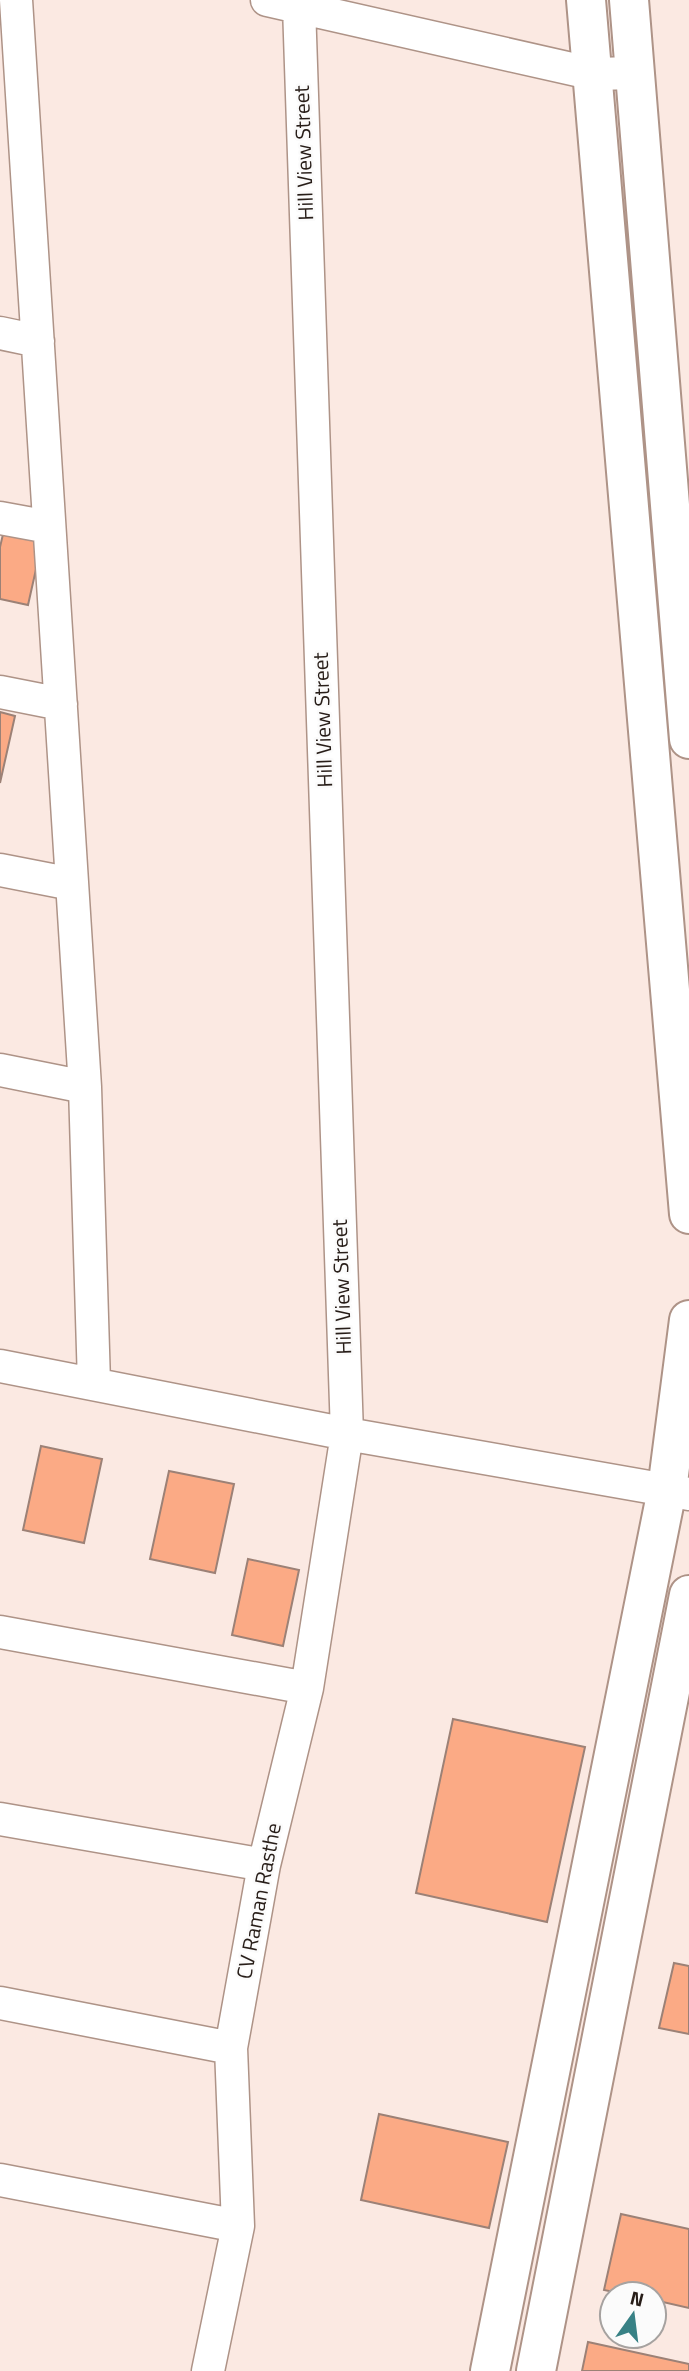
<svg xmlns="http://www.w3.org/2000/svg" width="689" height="2371" viewBox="0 0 689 2371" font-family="'Titillium Web',sans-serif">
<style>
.building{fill:#fbaa85;stroke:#9c8176;stroke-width:2}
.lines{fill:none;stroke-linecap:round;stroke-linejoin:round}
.street-casing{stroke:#ae9387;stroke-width:35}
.secondary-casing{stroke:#ae9387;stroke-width:42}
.street{stroke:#fff;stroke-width:32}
.secondary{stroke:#fff;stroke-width:38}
.labels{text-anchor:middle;stroke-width:5;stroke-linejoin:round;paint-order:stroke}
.street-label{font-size:21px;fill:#271d18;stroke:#fbfbfb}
</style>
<rect width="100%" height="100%" fill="#fbe9e2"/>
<path class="building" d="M4 530 43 538 28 605 0 599V547Z
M0 712 15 716 0 783Z
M41 1446 102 1459 84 1543 23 1530Z
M169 1471 234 1484 215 1573 150 1559Z
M248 1559 299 1570 283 1646 232 1635Z
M453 1719 585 1747 547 1922 416 1893Z
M674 1963 689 1966V2034L659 2028Z
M379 2114 508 2142 489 2228 361 2200Z
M621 2214 689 2229V2308L654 2300V2294H624L604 2290Z
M588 2342 689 2364V2371H582Z"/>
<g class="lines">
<g class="street-casing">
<path id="street" d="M16 0 85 1087 94 1383
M267 0 594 74 635 73
M0 333 38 341
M0 518 49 527
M0 692 61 704
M0 870 72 884
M0 1070 85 1087
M0 1366 347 1434 689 1494
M0 1632 307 1688
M0 1819 264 1865
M0 2003 231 2048
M0 2180 238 2226
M208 2371 238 2226 231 2048 264 1865 307 1688 347 1434 299 6"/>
</g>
<g class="secondary-casing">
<path id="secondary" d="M586 0 689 1214
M629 0 689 739
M490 2371 667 1490 689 1320
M536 2371 689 1595"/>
</g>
<use href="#street" class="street"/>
<use href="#secondary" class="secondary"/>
</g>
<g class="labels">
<g class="street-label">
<text transform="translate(304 153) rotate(-92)" y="7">Hill View Street</text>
<text transform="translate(323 720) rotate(-92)" y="7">Hill View Street</text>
<text transform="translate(342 1287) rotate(-92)" y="7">Hill View Street</text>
<text transform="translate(259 1901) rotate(-79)" y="7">CV Raman Rasthe</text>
</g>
</g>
<g transform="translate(633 2315) rotate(14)"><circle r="33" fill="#fbfbfb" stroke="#a6a2a0" stroke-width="2"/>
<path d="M0-5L12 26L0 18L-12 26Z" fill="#388185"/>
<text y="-10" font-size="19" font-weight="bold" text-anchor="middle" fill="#271d18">N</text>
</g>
</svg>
